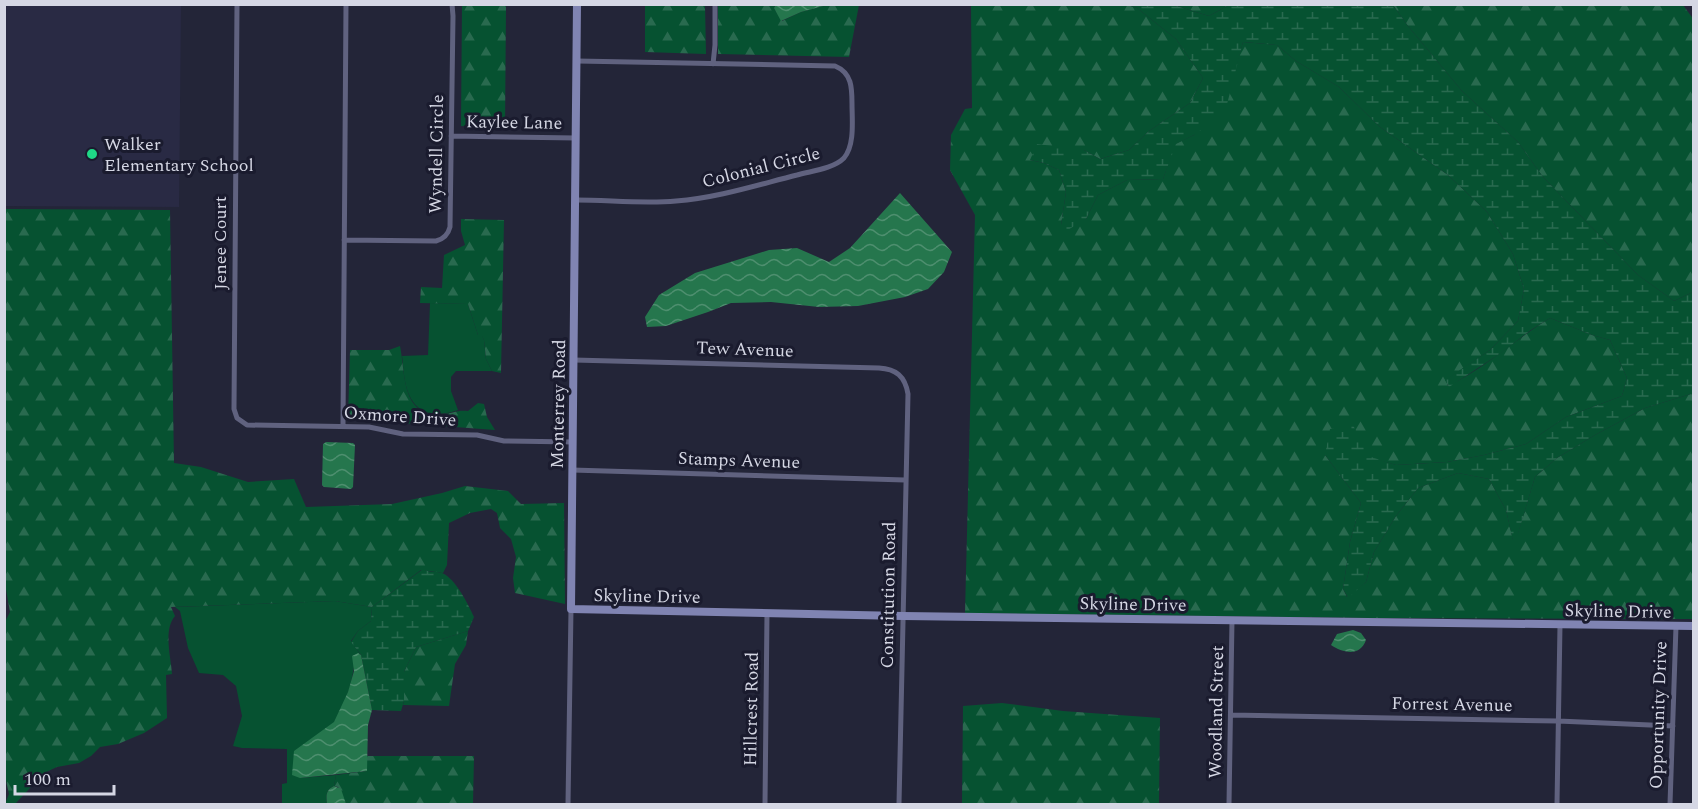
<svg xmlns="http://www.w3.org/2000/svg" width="1698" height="809" viewBox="0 0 1698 809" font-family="Spectral,serif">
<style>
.built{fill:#292a44}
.grass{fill:#065231}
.forest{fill:url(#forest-firs)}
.wetland{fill:url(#wetland-marsh)}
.water{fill:url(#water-waves)}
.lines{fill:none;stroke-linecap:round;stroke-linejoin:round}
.street{stroke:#60627f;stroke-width:5}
.secondary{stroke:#8084b2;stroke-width:8}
.poi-dot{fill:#1fd887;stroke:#1a1b2e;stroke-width:2}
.labels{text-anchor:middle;stroke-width:6;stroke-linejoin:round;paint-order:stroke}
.street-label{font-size:18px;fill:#d5d7e4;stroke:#1a1b2e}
.poi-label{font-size:18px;fill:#d5d7e4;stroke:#1a1b2e;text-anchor:start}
</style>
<defs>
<pattern id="forest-firs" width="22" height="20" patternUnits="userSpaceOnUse" patternTransform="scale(1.5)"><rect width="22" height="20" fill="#065231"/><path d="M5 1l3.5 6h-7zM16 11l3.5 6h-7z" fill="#296a4f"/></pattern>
<pattern id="wetland-marsh" width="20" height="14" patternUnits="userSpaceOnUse" patternTransform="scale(1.5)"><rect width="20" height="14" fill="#065231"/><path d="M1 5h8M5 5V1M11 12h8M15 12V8" fill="none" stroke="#296a4f"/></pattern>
<pattern id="water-waves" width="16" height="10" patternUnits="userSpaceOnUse" patternTransform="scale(1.5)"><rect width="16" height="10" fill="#25764d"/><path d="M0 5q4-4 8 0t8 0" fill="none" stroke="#4e8f6f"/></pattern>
</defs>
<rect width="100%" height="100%" fill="#232538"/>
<path class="built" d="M5 5H181L179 207 5 206Z"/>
<path class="grass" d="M430 303 468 304 478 335H482L484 340 486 359 492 371H456L451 377V391L458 410C426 421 408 408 404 375 403 369 403 362 402 356L428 355Z
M335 601 372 607 371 621 358 631 351 641 360 654H358C353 665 353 678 349 690 338 722 317 750 300 778L336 775 334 786C326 790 326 795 327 804H282V784L287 783V749L242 748 233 746 242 716 236 686 223 675 199 673 188 648 180 611 175 607Z"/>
<path class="forest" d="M462 5H506L505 128 461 126Z
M645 5H705L706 54 645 52Z
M718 5H776L774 8 782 21 801 12 827 5H859L849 57 718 54Z
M971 5H1127L1137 8 1176 39 1203 78 1190 103 1149 131 1129 150 1100 159 1084 150 1030 160 1044 163 1059 170 1066 192 1061 225 1086 219 1098 195 1127 180 1163 179 1175 144 1194 135 1235 70 1243 42 1277 45 1296 61 1339 87 1380 127 1448 175 1487 212 1513 254 1524 289 1518 321 1490 350 1446 380 1448 386C1485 368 1516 339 1550 318L1592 335 1610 340 1627 378 1622 396 1566 417 1526 444 1484 455 1447 462 1396 465 1368 457 1325 455 1361 503 1350 542 1343 589 1347 597 1366 582 1374 552 1396 516 1418 488 1458 473 1489 479 1506 510 1513 540 1518 533 1535 477 1557 458 1595 435 1645 408 1691 394 1694 395 1693 619 1373 618 965 613 975 215 950 170 951 135 965 109 972 108Z
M1173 5H1229L1209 16Z
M1393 5H1683L1694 20 1693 292 1674 301 1638 275 1543 177 1518 142 1462 91 1408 26Z
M5 209 170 210 174 463 201 467 248 482 294 479 306 507 392 504 442 493 465 486 508 491 521 504 564 503 565 604 515 593 513 578 516 557 511 539 500 528 497 513 491 509 470 513 449 523 447 565 443 573 421 570 372 607 335 601 171 607 175 616C163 630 171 657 172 674L166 675 167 718 144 733 118 744 100 747 91 756 79 763 57 767 44 773 15 804H5L9 794 4 772V624L10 612 4 578Z
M461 219 504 220 501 373 492 371 486 359 484 340 482 336 478 335 468 304 420 303 421 287 442 288 444 255 465 245 461 231Z
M400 346C406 376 401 419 445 414 455 413 456 410 468 411L478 403 484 404 487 417 495 430 348 419 350 350H389Z
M468 631 466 645 455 664 449 706 403 705 404 701V672L416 647Z
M1002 703 1063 711 1160 718 1159 804H962L963 706Z
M367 756H474L473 804H346L338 787 334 786 336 775 367 771Z"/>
<path class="wetland" d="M1127 5H1173L1209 16 1229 5H1393L1408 26 1462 91 1518 142 1543 177 1638 275 1674 301 1693 292V395L1691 394 1645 408 1595 435 1557 458 1535 477 1518 534 1513 541 1506 510 1489 479 1458 473 1418 488 1396 516 1374 552 1366 582 1348 598 1343 589 1350 542 1361 503 1325 455 1330 429 1353 425 1368 456 1396 465 1447 462 1484 455 1526 444 1566 417 1622 396 1627 378 1610 340 1592 335 1550 318 1531 330 1501 353 1449 387 1445 380 1490 350 1518 321 1524 289 1513 254 1487 212 1448 175 1380 127 1339 87 1296 61 1277 45 1243 42 1225 112 1194 135 1176 144 1163 179 1127 180 1098 195 1086 219 1066 231 1061 225 1066 192 1059 170 1044 163 1030 160 1037 144 1084 150 1100 159 1129 150 1149 131 1190 103 1203 78 1176 39 1137 8Z
M423 569C429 573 435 571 442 573 456 579 468 604 474 617L468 631 416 647 404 672V701L401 711 372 710 361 655 351 642 358 631 371 621 372 607Z"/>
<path class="water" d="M776 5V4L827 5 801 12 781 21 774 8Z
M900 193 952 252 944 272 928 289 905 297 858 306 819 307 771 302 731 303 708 312 666 326 647 327 645 317 659 295 695 273 769 250 797 248 829 262 850 248Z
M326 442 353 443 355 445 353 487 351 489 324 487 322 485 323 444Z
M1353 630 1361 633 1366 640C1360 657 1343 653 1331 645L1337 634Z
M358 653 361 655 372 710 368 725 367 771 300 778 292 775 294 751 334 722 348 692 354 671 352 656Z
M334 786 341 789 346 804H327C326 795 326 790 334 786Z"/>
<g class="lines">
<path class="street" d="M237 4 234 409 237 418 247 425 369 427 403 434 477 435 504 441 573 442
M713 64 715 45V4
M451 136 576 138
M576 200C609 200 643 204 676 201 717 198 757 185 797 175 811 171 833 169 844 158 855 145 852 120 852 104 852 88 852 73 835 66L577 61
M344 240 436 241C444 239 448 235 450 227L453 16 452 4
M574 360 879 368C896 369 905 376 908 394L899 804
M343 426 346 4
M572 470 905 480
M1231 715 1558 721 1673 726
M568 804 571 609
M765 804 767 613
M1229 804 1232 620
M1557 804 1560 625
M1670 804 1676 626"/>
<path class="secondary" d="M577 4 571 609 903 616 1694 626"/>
</g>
<circle class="poi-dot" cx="92" cy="154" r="6"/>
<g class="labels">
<g class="street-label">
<text transform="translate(514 122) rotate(1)" y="6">Kaylee Lane</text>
<text transform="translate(436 154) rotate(-89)" y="6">Wyndell Circle</text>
<text transform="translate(761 167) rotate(-14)" y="6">Colonial Circle</text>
<text transform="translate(220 243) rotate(-90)" y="6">Jenee Court</text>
<text transform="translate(745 349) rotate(2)" y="6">Tew Avenue</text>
<text transform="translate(558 404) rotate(-89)" y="6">Monterrey Road</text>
<text transform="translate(400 416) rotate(4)" y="6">Oxmore Drive</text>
<text transform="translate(739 460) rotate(2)" y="6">Stamps Avenue</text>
<text transform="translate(888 595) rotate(-89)" y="6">Constitution Road</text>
<text transform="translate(647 596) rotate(1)" y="6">Skyline Drive</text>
<text transform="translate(1133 604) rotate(1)" y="6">Skyline Drive</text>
<text transform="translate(1618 611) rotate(1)" y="6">Skyline Drive</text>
<text transform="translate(1452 704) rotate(1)" y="6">Forrest Avenue</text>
<text transform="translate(751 709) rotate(-89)" y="6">Hillcrest Road</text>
<text transform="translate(1216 712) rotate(-89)" y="6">Woodland Street</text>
<text transform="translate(1658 715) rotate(-88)" y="6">Opportunity Drive</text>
</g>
<g class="poi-label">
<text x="104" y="150">Walker<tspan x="104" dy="21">Elementary School</tspan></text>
</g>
</g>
<rect width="1698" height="809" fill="none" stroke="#d5d7e4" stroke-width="12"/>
<path d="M15 785v9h99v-9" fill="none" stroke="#d5d7e4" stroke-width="3"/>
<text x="24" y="785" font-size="18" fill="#d5d7e4" stroke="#1a1b2e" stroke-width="4.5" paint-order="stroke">100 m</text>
</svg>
